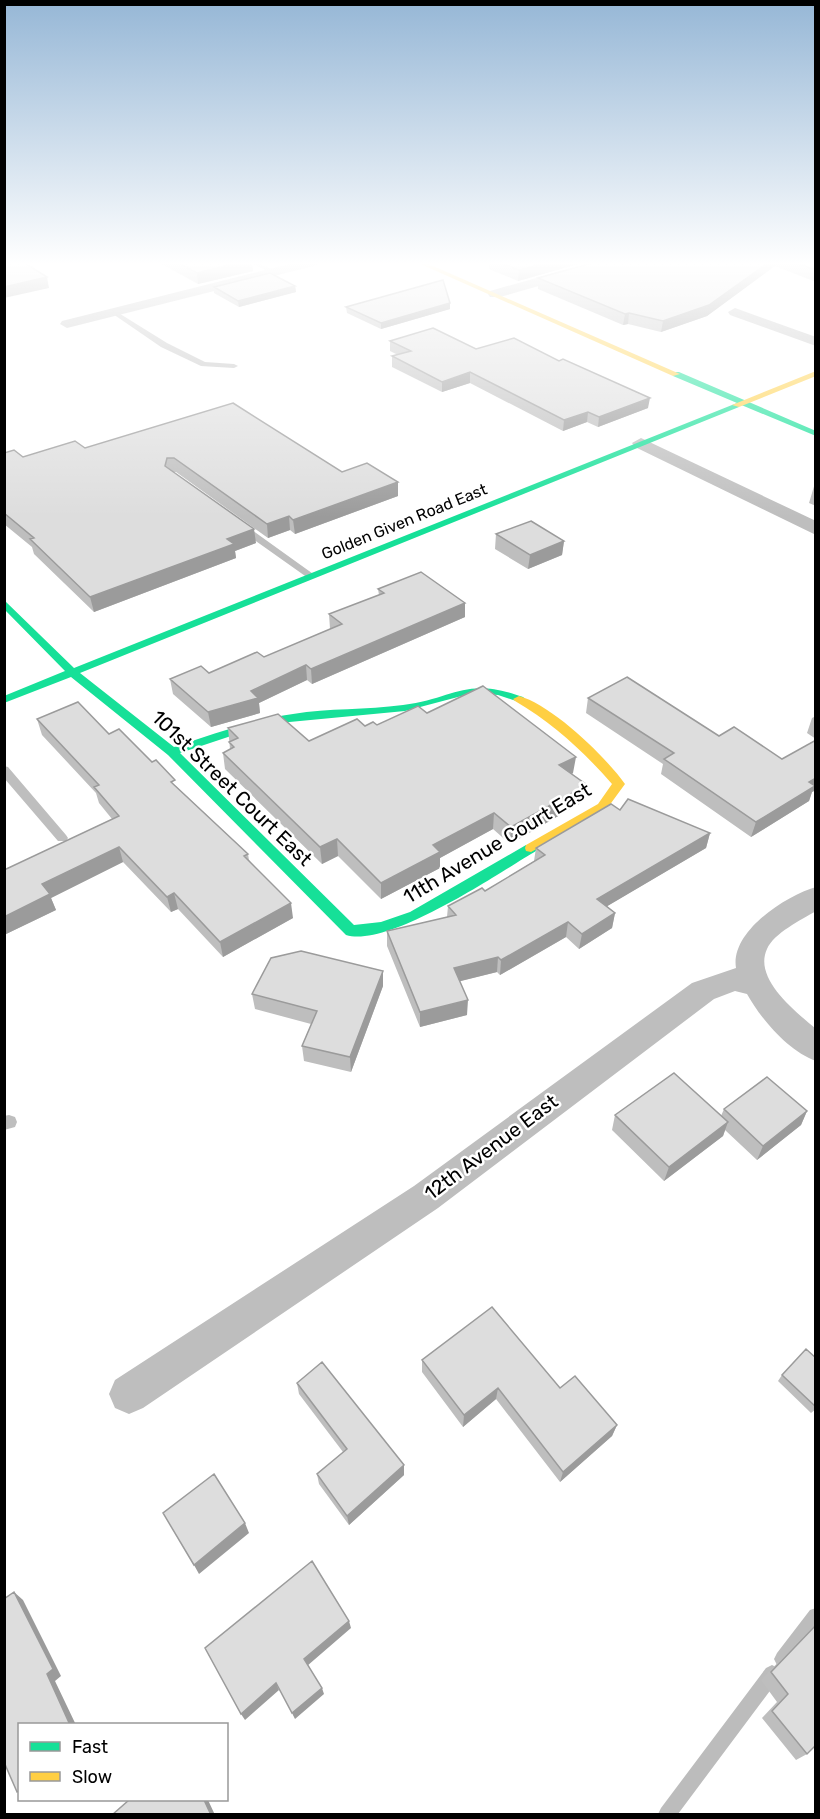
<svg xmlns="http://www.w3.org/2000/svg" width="820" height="1819" viewBox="0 0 820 1819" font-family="Rubik,sans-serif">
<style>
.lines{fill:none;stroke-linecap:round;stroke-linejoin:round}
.stream{fill:#bcbcbc;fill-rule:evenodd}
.lane{fill:#bebebe;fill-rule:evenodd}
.street{fill:#bebebe;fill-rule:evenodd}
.fast{fill:#16e098;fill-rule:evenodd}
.slow{fill:#ffcf43;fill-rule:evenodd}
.wall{fill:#bebebe}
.shaded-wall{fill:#9b9b9b}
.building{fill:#ddd;stroke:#9b9b9b;stroke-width:1.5}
.labels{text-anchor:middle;stroke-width:5;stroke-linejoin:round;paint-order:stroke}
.far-street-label{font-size:16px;fill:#000;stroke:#fff}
.street-label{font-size:20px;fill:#000;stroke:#fff}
</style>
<rect width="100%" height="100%" fill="#fff"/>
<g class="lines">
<path class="stream" d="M816 1608V1630L789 1665 783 1668 777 1665 774 1659 777 1653 810 1610Z
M772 1665 778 1668 781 1674 778 1680 678 1814H658L661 1808 766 1668Z"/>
<path class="lane" d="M249 262H257L276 272 271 273Z
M113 312H117L167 343 205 362 234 364 238 366 234 368 201 366 161 347 113 314Z
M239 525H245L316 576 308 578 239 529Z
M4 766 8 767 66 835 68 838 66 841H58L4 778Z
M9 1115 15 1117 17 1122 15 1127 4 1130V1116Z"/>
<path class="street" d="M297 262H320L318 265 67 328 60 324 62 321Z
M593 262H614L612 265 500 297H490L488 294 490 291Z
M735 308 816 337V346L730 315 728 312Z
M641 438 816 521V535L635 447 632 443Z
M816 887V911C801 920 774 933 767 949 753 979 796 1012 816 1029V1061C788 1051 761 1019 747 994L735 991 714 999 438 1208 143 1408 129 1414 115 1408 109 1394 115 1380 414 1186 692 983 736 968C730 932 785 896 816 887Z"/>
<path class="fast" d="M673 372H679L816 431V436L739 404V407L80 673 174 747C213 734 252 720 293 714 329 708 366 710 403 705 456 698 465 676 523 697L525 699 519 702 498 695 473 693 405 711 279 723 237 734 180 753 354 925 381 922 410 912 526 845H536L537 848 536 851C497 874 389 948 346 935L168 755 71 677 4 703V696L65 671 4 609V600L74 668 737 403 673 376Z"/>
<path class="slow" d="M416 262H424L680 374 673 376Z
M816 371V376L739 407 732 405Z
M519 696C552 705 605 756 625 784L606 810 531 852 526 851 525 848 526 845 598 804 612 784C584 752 553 723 515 701L513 699Z"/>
</g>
<path class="wall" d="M158 262H252L253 271 198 284Z
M489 262H585L518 281 489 269Z
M596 262H816V282L775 266 707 316 661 332 628 324 623 325 538 289V278Z
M295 286 296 292 239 307 214 293V287Z
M450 303V309L381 329 347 313 346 307Z
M390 341 476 349 648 408 598 427 587 422 563 431 470 383 442 392 392 367V356L398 355 390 351Z
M85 448 342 472 398 496 295 534 290 530 268 538 176 472H174L256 543 235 551 236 558 94 612 34 554 32 547 4 524V453L23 457Z
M815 483H816V506L809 503Z
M496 534 564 541 562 555 528 569 495 549Z
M378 589 465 603V617L312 684 307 680 259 703 260 713 211 727 173 694 170 679 209 673 264 657 330 629 329 614 379 595Z
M588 698 719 736 782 759 816 740V790L812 792 809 801 751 837 661 774 663 764 586 713Z
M427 713 573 773 572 774 587 785 584 801 510 844 493 829 440 858V868L381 899 338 856 322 864 225 769 223 753 230 749 228 728 309 741 365 726 377 725Z
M816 716V739L807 733 812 718Z
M37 719 109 734 177 787 248 854 249 860 293 918 223 957 178 909 171 912 123 862 51 898 56 910 4 935V870L112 819 99 803 96 793 42 735Z
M620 810 710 833 706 848 607 906 615 913 612 928 579 949 566 937 500 975 497 972 460 981 467 1015 420 1027 387 946V931L447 917 448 906 485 891 534 861 536 848Z
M383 971V986L351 1072 304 1061 302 1046 311 1024 255 1009 252 994Z
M724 1109 807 1111 801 1125 757 1160 725 1130 723 1136 664 1181 612 1130 615 1115 721 1116Z
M816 1358V1409L811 1413 778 1381 782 1375Z
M422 1360 560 1388 617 1425 612 1436 560 1482 496 1399 463 1427 422 1372Z
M297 1383 404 1465V1475L349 1525 319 1484 317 1474 343 1452 299 1394Z
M816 1623V1745L807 1754 796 1760 762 1718 777 1702 761 1680Z"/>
<path class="shaded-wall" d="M241 262H252L253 271 198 284 197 273Z
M549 262H585L518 281 519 270Z
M769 262H776L775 266 707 316 661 332 663 321Z
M47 277 49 288 4 298V287Z
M295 286 296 292 239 307 238 301Z
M450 303V309L381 329V323Z
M629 313 628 324 623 325 625 314Z
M470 372V383L442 392V382Z
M650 398 648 408 598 427 599 417Z
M588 412 587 422 563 431 564 420Z
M398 482V496L295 534 293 520Z
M289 516 290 530 268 538 267 524Z
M254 529 256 543 235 551 236 558 94 612 90 597 227 539Z
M564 541 562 555 528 569 530 555Z
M465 603V617L312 684 311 669Z
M306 665 307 680 259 703 260 713 211 727 208 712Z
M576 757 573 773 557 782 559 765Z
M816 778V790L812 792 809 801 751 837 756 822 809 782Z
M587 785 584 801 510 844 511 827Z
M494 813 493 829 440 858V868L381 899V883L433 845Z
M710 833 706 848 594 914 597 899Z
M337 839 338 856 322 864 320 847Z
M119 847 123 862 51 898 56 910 4 935V917L42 884Z
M174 893 178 909 171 912 167 897Z
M291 903 293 918 223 957 220 942Z
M615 913 612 928 579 949 582 934Z
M568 922 566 937 500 975 501 960Z
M498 957 497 972 453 983 454 968Z
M383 971V986L351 1072 350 1057Z
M468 1000 467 1015 420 1027V1012Z
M807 1111 801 1125 757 1160 763 1146Z
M728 1122 723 1136 664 1181 669 1167Z
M498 1388 496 1399 463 1427 464 1415Z
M617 1425 612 1436 560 1482 563 1472Z
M404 1465V1475L349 1525 347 1516Z
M245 1523 249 1533 199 1574 194 1565Z
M14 1592 23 1600 61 1676 55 1681 76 1725H70L47 1674Z
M349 1621 351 1628 307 1666 304 1659Z
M276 1683 279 1690 245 1720 241 1714Z
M322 1688 324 1694 295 1719 292 1713Z
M204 1800H208L215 1815H211Z"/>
<path class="building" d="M4 262H23L47 277 4 287Z
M177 262H241L197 273Z
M498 262H549L519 270Z
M596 262H769L709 305 663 321 629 313 625 314 538 278Z
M793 262H816V270Z
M270 273 295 286 238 301 214 287Z
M443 280 450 303 381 323 346 307Z
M433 328 476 349 514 338 559 361 563 359 650 398 599 417 588 412 564 420 470 372 442 382 392 356 411 351 390 341Z
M233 403 342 472 367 463 398 482 293 520 289 516 267 524 174 458H167L165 466 254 529 227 539 234 544 90 597 30 539 34 538 4 513V453L14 450 23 457 75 441 85 448Z
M531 521 564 541 530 555 496 534Z
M421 572 465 603 311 669 306 665 251 691 258 698 208 712 170 679 201 666 209 673 257 652 264 657 342 624 329 614 384 593 378 589Z
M627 677 719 736 734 727 782 759 816 740V778L809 782 815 786 756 822 664 759 674 753 588 698Z
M483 686 576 757 559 765 587 785 511 827 494 813 433 845 440 852 381 883 337 839 320 847 223 753 234 747 229 742 238 738 228 728 278 714 309 741 357 719 365 726 373 722 377 725 418 706 427 713Z
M78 702 109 734 119 729 152 762 156 760 175 780 171 782 248 854 244 856 291 903 220 942 174 893 167 897 119 847 42 884 50 894 4 917V870L119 816 94 787 99 785 37 719Z
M628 799 710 833 597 899 615 913 582 934 568 922 501 960 498 957 454 968 468 1000 420 1012 387 931 456 915 448 906 482 888 485 891 545 855 536 848 611 804 620 810Z
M301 951 383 971 350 1057 302 1046 317 1011 252 994 271 958Z
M674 1073 728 1122 669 1167 615 1115Z
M767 1077 807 1111 763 1146 724 1109Z
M492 1307 560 1388 575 1376 617 1425 563 1472 498 1388 464 1415 422 1360Z
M806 1349 816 1358V1407L782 1375Z
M322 1362 404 1465 347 1516 317 1474 347 1449 297 1383Z
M214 1474 245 1523 194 1565 163 1513Z
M312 1561 349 1621 304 1659 322 1688 292 1713 276 1683 241 1714 205 1648Z
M14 1592 53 1669 47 1674 70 1725H20V1790L17 1792 4 1762V1599Z
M816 1625V1745L807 1754 772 1711 788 1694 771 1672Z
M129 1800H204L211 1815H112Z"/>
<linearGradient id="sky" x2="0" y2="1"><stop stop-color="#96b7d6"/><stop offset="0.51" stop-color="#fff"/><stop offset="1" stop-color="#fff" stop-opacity="0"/></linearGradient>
<rect width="820" height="517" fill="url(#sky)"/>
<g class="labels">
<g class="far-street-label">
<text transform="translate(404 521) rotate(-22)" y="6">Golden Given Road East</text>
</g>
<g class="street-label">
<text transform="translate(232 788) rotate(44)" y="7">101st Street Court East</text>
<text transform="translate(497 843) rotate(-31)" y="7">11th Avenue Court East</text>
<text transform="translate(491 1147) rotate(-37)" y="7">12th Avenue East</text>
</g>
</g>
<rect width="820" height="1819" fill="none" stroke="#000000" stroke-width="12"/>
<rect x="18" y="1723" width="210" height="78" fill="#ffffff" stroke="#999999" stroke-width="1.5"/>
<rect x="30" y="1742" width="30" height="9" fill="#16e098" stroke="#999999" stroke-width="1.5"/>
<text x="72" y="1753" font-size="18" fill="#000000">Fast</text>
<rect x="30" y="1772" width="30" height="9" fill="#ffcf43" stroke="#999999" stroke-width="1.5"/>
<text x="72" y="1783" font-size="18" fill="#000000">Slow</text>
</svg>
